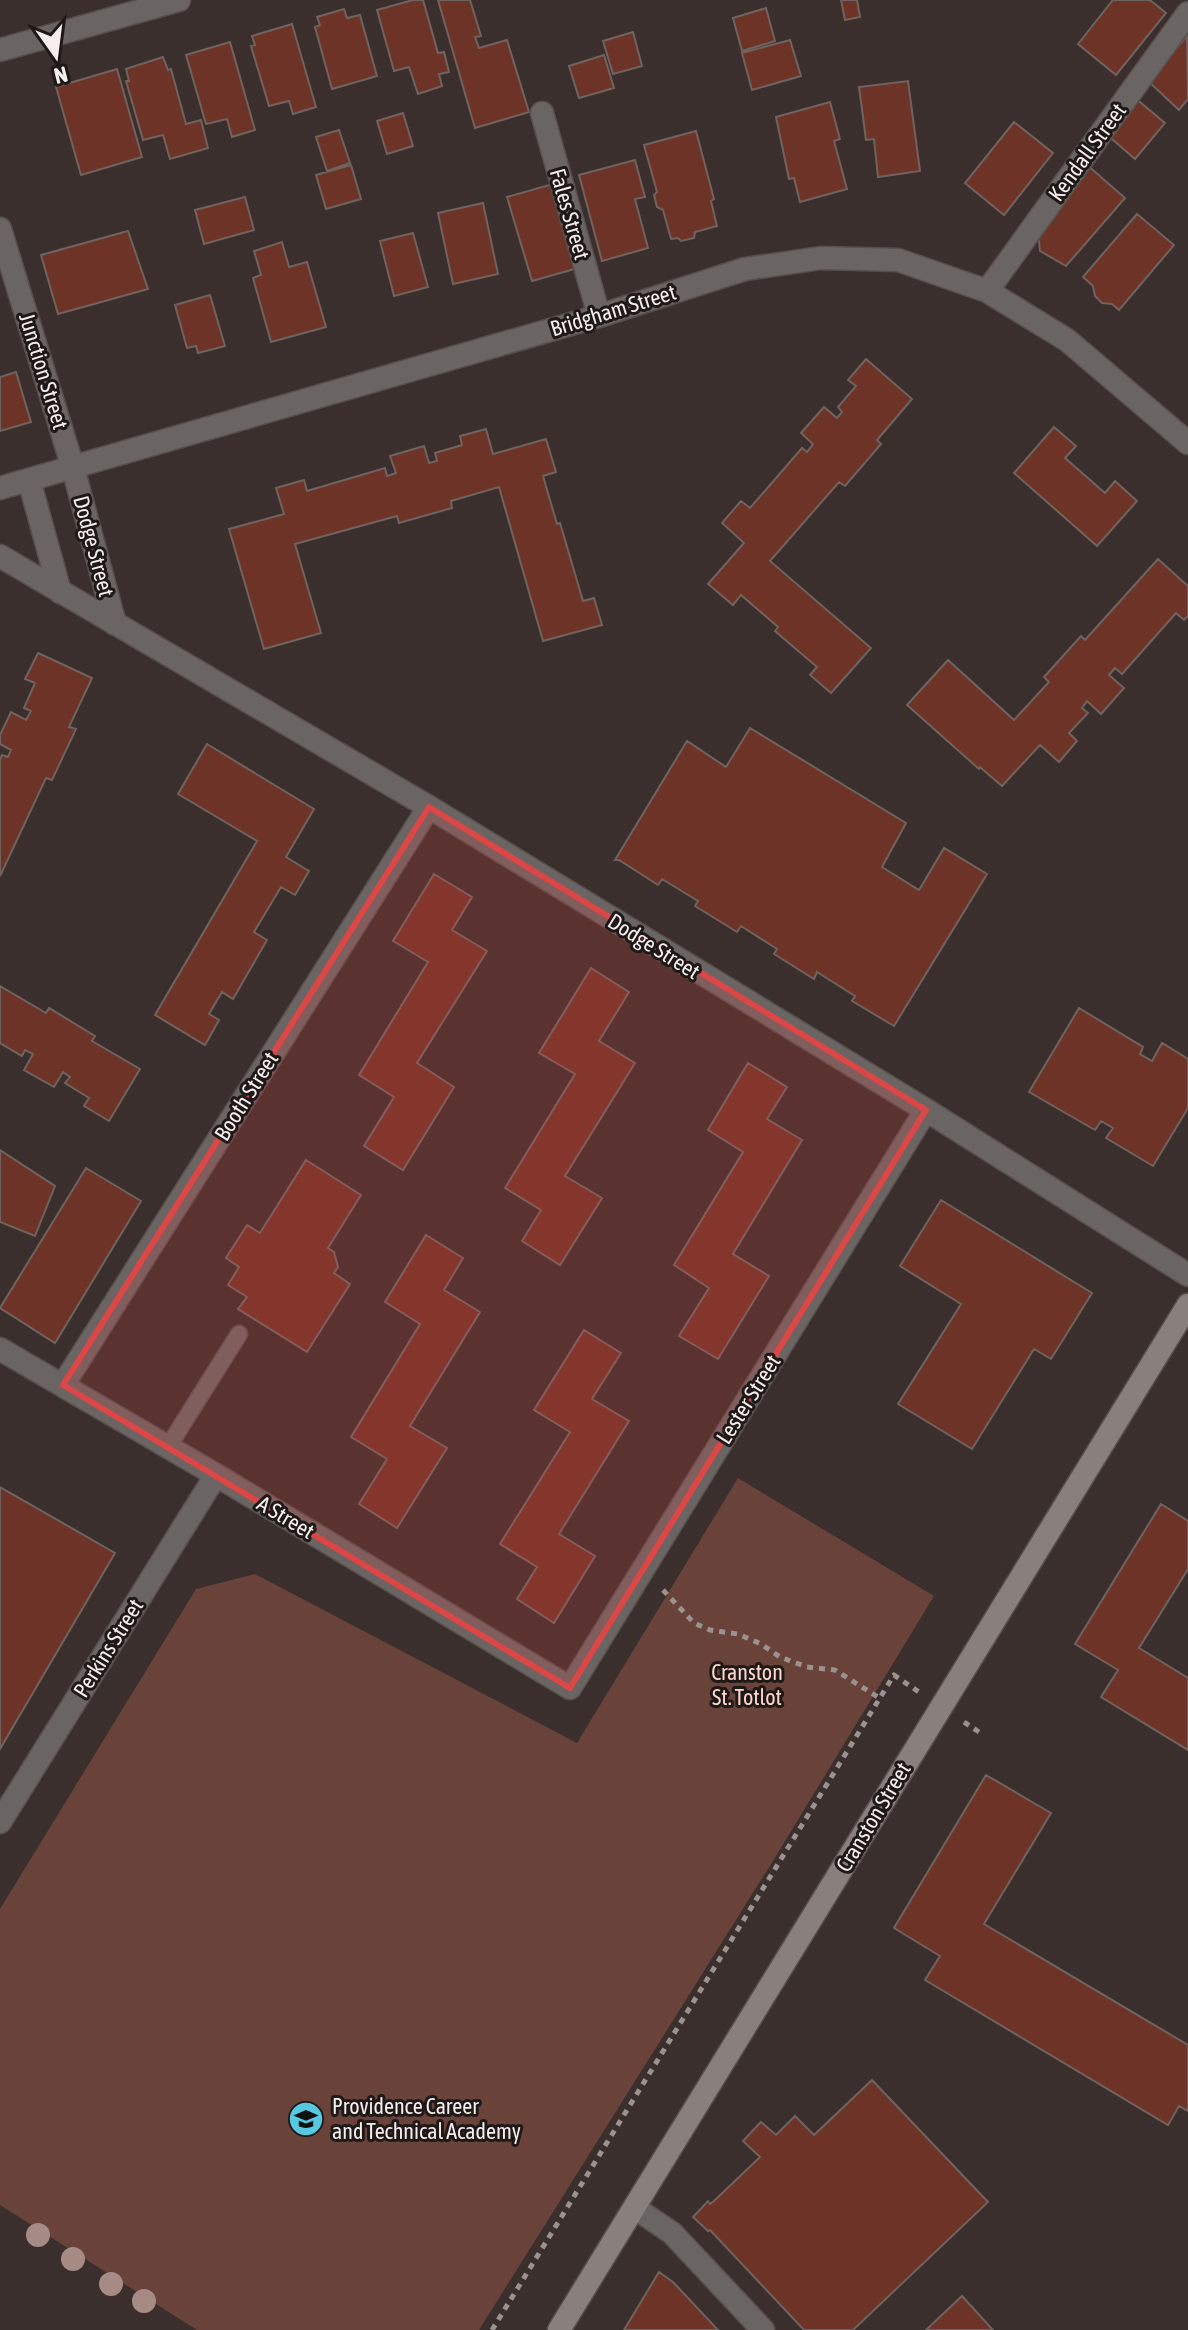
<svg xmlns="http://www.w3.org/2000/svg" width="1188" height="2330" viewBox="0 0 1188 2330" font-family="'Asap Condensed',sans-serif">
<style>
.green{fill:#69423a}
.building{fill:#6e3327;stroke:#6f625f;stroke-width:2}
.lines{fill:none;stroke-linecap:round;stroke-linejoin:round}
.service-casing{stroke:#584e4b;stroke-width:19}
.minor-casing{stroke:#584e4b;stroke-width:25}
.secondary-casing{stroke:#584e4b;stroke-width:25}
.path{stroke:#9b918f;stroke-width:5;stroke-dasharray:6 6;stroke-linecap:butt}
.service{stroke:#6a6463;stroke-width:16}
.minor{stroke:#6a6463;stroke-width:22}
.secondary{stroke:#89807e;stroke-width:22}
.tree{fill:#a68b85}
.marked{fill:#db4646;fill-opacity:0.2;stroke:#db4646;stroke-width:6;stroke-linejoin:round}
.labels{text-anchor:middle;stroke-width:6;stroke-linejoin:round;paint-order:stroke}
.street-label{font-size:22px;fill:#f6eeed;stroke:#1e1817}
.park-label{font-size:22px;fill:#fed6cd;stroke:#1e1817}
.poi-label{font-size:22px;fill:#f6eeed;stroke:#1e1817;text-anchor:start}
</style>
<rect width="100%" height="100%" fill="#3a2f2c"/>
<path class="green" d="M738 1478 934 1596 773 1861 479 2330H197L0 2205V1909L196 1589 255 1574 577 1743Z"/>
<path class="building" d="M413 0H423L438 53 444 52 449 72 439 74 442 86 418 94 409 67 394 71 377 10Z
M438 0H470L481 36 475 37 479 48 507 40 529 112 475 128Z
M841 0H857L860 17 845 20Z
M1113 0H1150L1166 13 1116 75 1078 44Z
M766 8 775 41 742 51 733 18Z
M344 9 347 18 360 15 377 76 332 89 315 27 320 25 317 17Z
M292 24 316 107 293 114 289 101 269 106 251 46 255 45 252 36Z
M633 32 642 66 613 74 603 41Z
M1187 36 1188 99 1179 110 1148 81Z
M790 40 801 76 752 90 742 53Z
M230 42 255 130 232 137 227 119 206 124 186 55Z
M604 55 614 88 579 98 569 66Z
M163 57 168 70 171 69 186 124 201 120 208 148 170 159 163 135 143 140 126 81H129L126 69Z
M117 69 142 157 81 175 56 87Z
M908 81 920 171 878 177 874 139 866 140 859 87Z
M1135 98 1165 123 1135 159 1105 133Z
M830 102 840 139 834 141 847 189 800 202 794 178 789 179 776 117Z
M403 113 413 146 387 154 377 121Z
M1014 122 1053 153 1004 215 965 183Z
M339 130 350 163 327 171 316 137Z
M696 131 714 199 711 201 717 226 695 232 694 238 681 241 678 238 671 239 663 210 657 207 654 195 657 192 644 145Z
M635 160 645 197 635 199 648 248 602 261 579 175Z
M1086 164 1125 198 1066 266 1040 251 1039 241 1028 231Z
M351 165 361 199 326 209 316 175Z
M553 184 578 268 532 281 507 197Z
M245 197 254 230 204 244 195 210Z
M483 203 498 274 453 284 438 213Z
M1137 214 1174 245 1119 310 1112 304 1102 303 1095 296 1093 286 1083 277Z
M128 231 148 289 58 314 41 255Z
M413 233 428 287 394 296 380 241Z
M282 242 289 267 307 262 326 327 271 342 253 278 261 275 254 251Z
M210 295 225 346 198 353 196 346 187 348 175 305Z
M866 359 912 399 877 440 881 444 845 486 839 482 770 561 871 648 831 693 810 675 817 667 775 631 778 627 741 595 733 605 708 584 744 543 722 523 741 501 750 508 802 448 807 452 813 444 801 433 824 407 837 418 842 412 838 407 856 386 848 380Z
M16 372 31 422 0 431V377Z
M1054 427 1076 446 1065 458 1105 493 1115 481 1137 501 1097 546 1014 473Z
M486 429 493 454 546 439 556 472 543 476 557 524 560 523 583 601 594 598 602 625 543 641 499 487 451 501 452 508 399 523 397 516 295 544 321 633 264 649 229 529 284 514 276 488 304 480 307 491 385 468 387 476 396 473 390 456 424 446 429 463 437 461 435 453 462 445 460 436Z
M1158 559 1188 586V616L1184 620 1176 613 1122 674 1115 668 1109 675 1124 688 1101 714 1087 701 1082 708 1088 713 1069 733 1077 741 1059 762 1040 745 1002 786 980 767 979 769 907 705 948 660 1014 720 1049 682 1044 677 1081 636 1085 640Z
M38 653 92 678 69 727 76 729 52 780 46 778 0 876V760L2 755 8 757 11 750 0 744V735L11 712 26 720 31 711 24 708 35 683 25 679Z
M750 728 906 823 882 867 919 890 944 848 987 874 894 1026 852 1001 855 996 817 972 814 979 774 954 777 949 741 926 737 932 695 906 698 901 662 879 658 885 619 860H615L687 741 726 767Z
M207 744 314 809 286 857 309 871 295 895 281 887 254 932 267 940 233 999 222 992 209 1014 219 1020 205 1045 155 1015 257 841 178 794Z
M434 874 472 897 452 930 487 951 417 1063 454 1087 403 1170 364 1146 394 1097 359 1075 428 962 393 941Z
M591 968 629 992 599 1041 635 1063 565 1176 602 1198 560 1265 522 1241 541 1210 505 1188 575 1074 539 1053Z
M0 986 46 1013 49 1008 95 1036 92 1041 140 1069 109 1121 84 1106 89 1098 65 1083 70 1077 63 1072 54 1087 24 1070 33 1054 25 1050 22 1056 0 1043Z
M1079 1008 1143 1047 1140 1054 1152 1061 1162 1043 1188 1059V1108L1153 1166 1106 1138 1113 1128 1101 1121 1095 1130 1029 1092Z
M748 1063 787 1087 767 1119 802 1140 733 1254 769 1276 718 1359 679 1336 709 1288 674 1265 743 1152 708 1130Z
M0 1150 55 1186 35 1236 0 1222Z
M306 1160 361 1195 328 1248 334 1252 338 1267 334 1273 350 1284 307 1352 238 1309 247 1297 228 1285 239 1267 226 1258 247 1225 260 1233Z
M86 1168 141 1201 55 1343 0 1308Z
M941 1200 1092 1293 1051 1359 1034 1349 972 1449 898 1404 961 1304 900 1266Z
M426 1235 463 1258 444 1290 480 1312 410 1426 447 1448 397 1528 359 1504 387 1459 351 1437 420 1324 385 1302Z
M584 1330 621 1353 592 1399 629 1421 559 1534 595 1556 554 1623 517 1599 537 1567 500 1544 570 1432 534 1410Z
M0 1487 115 1553 0 1749Z
M1161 1504 1188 1521V1569L1139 1648 1188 1678V1750L1101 1697 1118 1670 1075 1644Z
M986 1775 1051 1813 984 1924 1188 2045V2111L1179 2106 1168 2125 925 1980 940 1956 894 1928Z
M872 2080 988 2202 853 2330H804L710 2230 708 2231 693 2217 708 2201 710 2204 714 2201 760 2157 743 2141 761 2122 776 2135 795 2116 814 2135Z
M659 2272 673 2282 718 2330H624Z
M962 2296 993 2330H926Z"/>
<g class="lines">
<g class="service-casing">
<path id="service" d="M168 1447 239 1334"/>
</g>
<g class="minor-casing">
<path id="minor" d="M0 50 179 0
M542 113 599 316
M0 229 73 468 115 624
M987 291 1188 13
M29 480 60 592
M0 488 599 316 745 269 821 258 898 260 987 291 1067 340 1188 443
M0 556 429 807 926 1110 1188 1275
M0 1349 216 1475 570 1688 926 1110
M63 1385 429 807
M0 1822 216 1475
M635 2208 672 2233 763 2330"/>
</g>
<g class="secondary-casing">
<path id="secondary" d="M559 2330 1188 1305"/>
</g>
<path class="path" d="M663 1590 694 1623 710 1630 738 1634 761 1644 780 1657 807 1667 835 1670 881 1699
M964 1722 982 1734
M492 2330 894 1675 919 1692"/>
<use href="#service" class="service"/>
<use href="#minor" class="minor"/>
<use href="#secondary" class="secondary"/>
</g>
<g class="tree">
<circle cx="38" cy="2235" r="12"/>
<circle cx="73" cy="2259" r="12"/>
<circle cx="111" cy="2284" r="12"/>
<circle cx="144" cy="2301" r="12"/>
</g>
<path class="marked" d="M429 807 926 1110 570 1688 63 1385Z"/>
<defs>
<g id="school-disc" transform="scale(1.8)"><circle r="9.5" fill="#56c9e0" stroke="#1e1817"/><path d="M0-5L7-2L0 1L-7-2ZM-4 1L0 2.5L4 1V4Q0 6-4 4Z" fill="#111"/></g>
</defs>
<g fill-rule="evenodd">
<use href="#school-disc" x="306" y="2119"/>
</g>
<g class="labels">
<g class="street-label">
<text transform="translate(1087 152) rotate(-54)" y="8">Kendall Street</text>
<text transform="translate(570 214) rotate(74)" y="8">Fales Street</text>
<text transform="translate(613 310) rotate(-17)" y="8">Bridgham Street</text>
<text transform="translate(44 371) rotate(73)" y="8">Junction Street</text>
<text transform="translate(94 546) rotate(75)" y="8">Dodge Street</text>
<text transform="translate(654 946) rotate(32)" y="8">Dodge Street</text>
<text transform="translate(246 1096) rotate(-58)" y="8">Booth Street</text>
<text transform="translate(748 1399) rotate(-58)" y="8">Lester Street</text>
<text transform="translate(286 1517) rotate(31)" y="8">A Street</text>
<text transform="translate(108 1648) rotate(-58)" y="8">Perkins Street</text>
<text transform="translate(873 1817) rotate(-59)" y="8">Cranston Street</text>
</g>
<g class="park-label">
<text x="747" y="1680">Cranston<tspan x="747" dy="25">St. Totlot</tspan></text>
</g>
<g class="poi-label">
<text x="332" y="2114">Providence Career<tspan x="332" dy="25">and Technical Academy</tspan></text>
</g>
</g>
<g transform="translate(56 56) rotate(166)" stroke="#1e1817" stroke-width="6" paint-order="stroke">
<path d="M0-6L14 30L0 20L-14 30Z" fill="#f6eeed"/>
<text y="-12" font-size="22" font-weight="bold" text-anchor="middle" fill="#f6eeed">N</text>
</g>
</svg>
